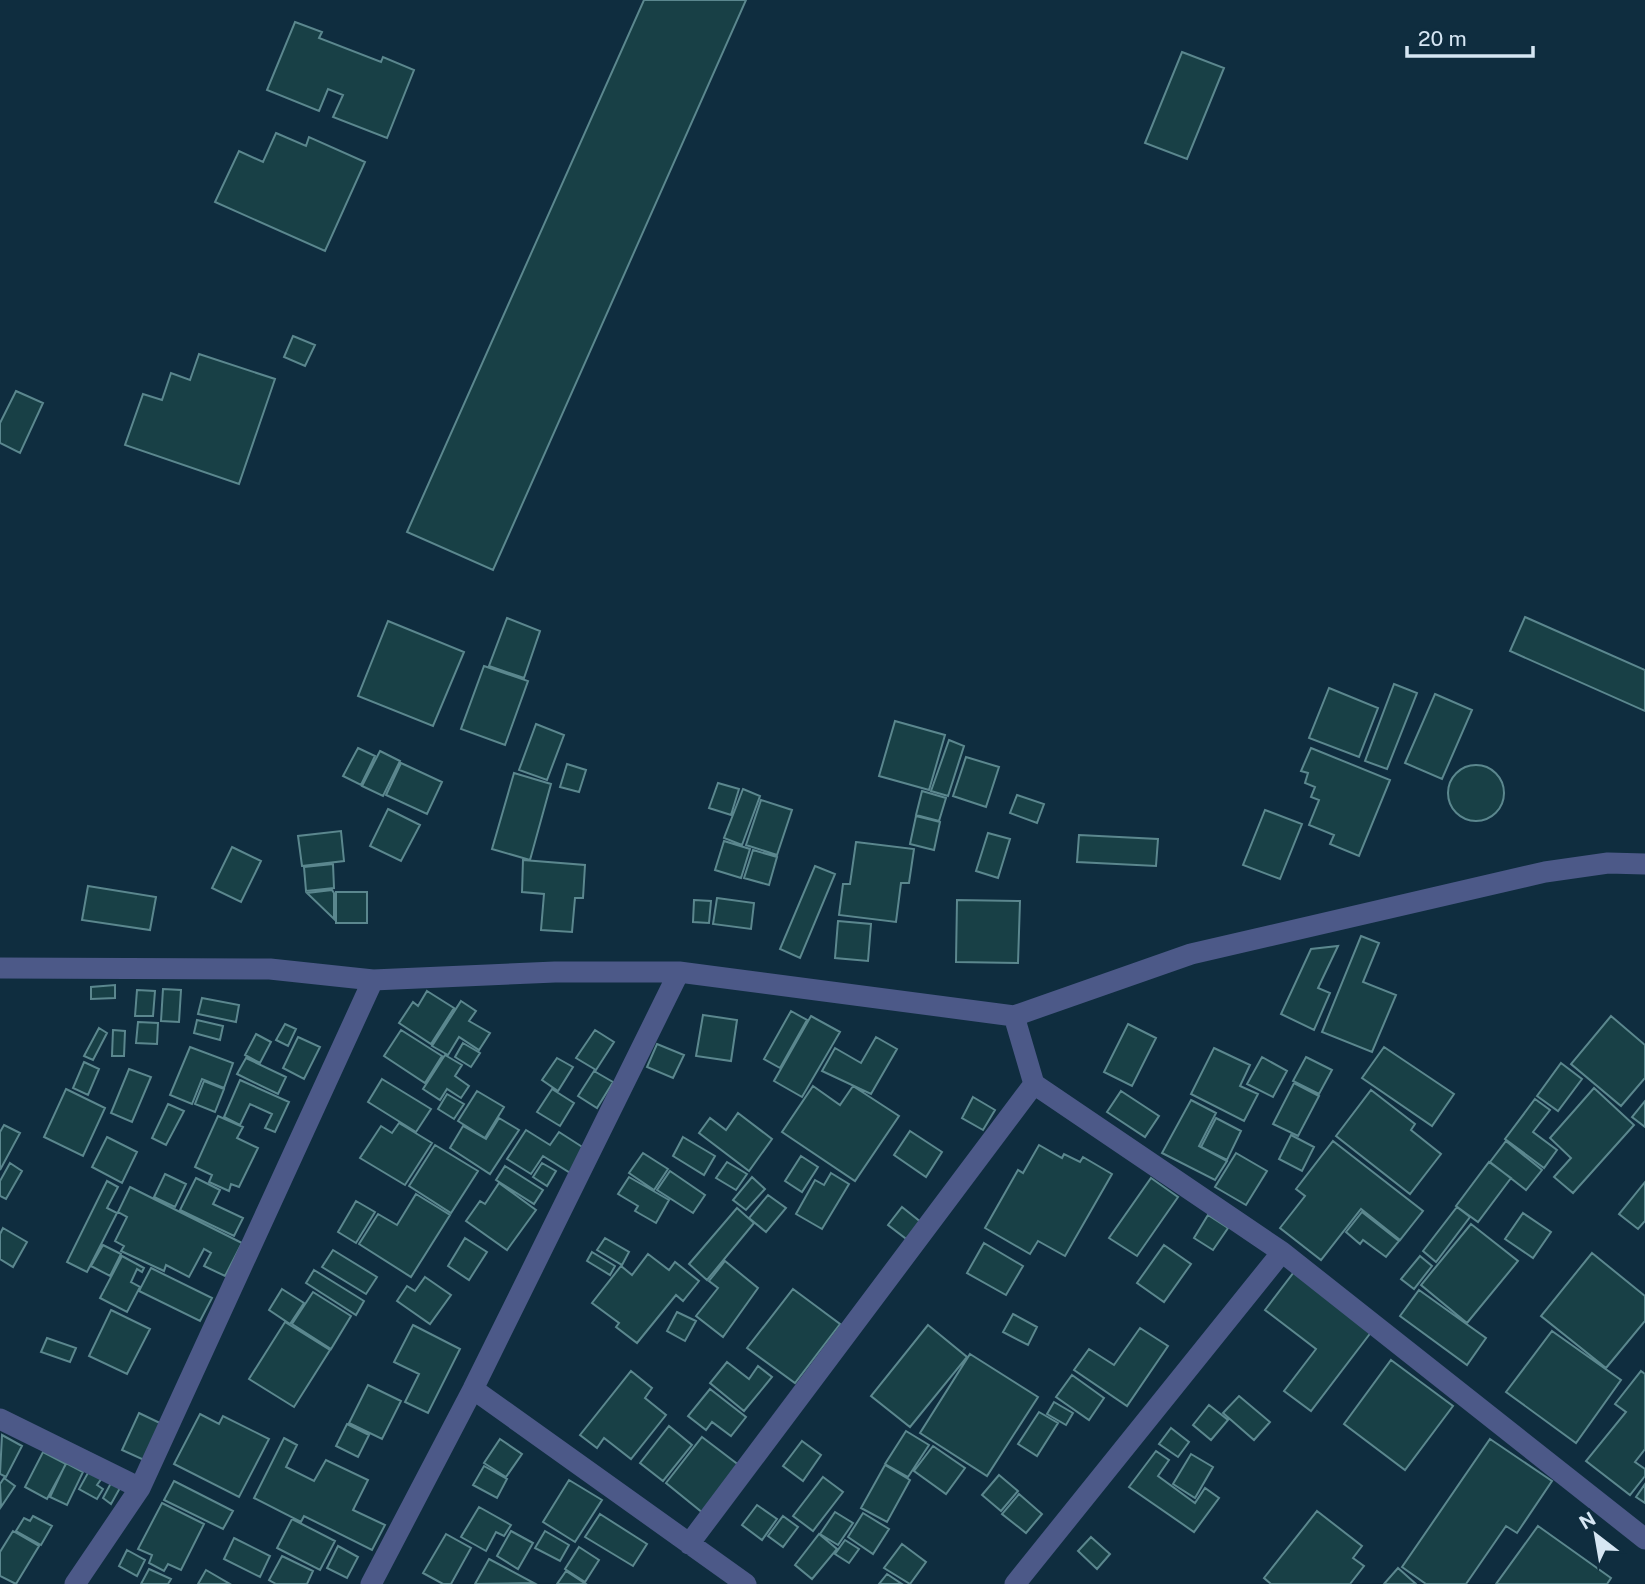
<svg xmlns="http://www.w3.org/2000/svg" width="1645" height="1584" viewBox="0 0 1645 1584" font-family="'Public Sans',sans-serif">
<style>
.building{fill:#184046;stroke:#5b878e;stroke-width:2}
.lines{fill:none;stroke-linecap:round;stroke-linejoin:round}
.street{stroke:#4c5988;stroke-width:21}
</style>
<rect width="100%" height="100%" fill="#0f2d3f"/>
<path class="building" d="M644 0H746L493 570 407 532Z
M295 22 322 32 319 38 381 62 383 57 414 70 387 138 333 117 343 95 328 89 319 111 267 90Z
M1182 52 1224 68 1187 159 1145 143Z
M276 133 306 146 309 137 365 162 325 251 215 202 239 151 263 162Z
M293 336 315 345 305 366 284 357Z
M199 354 275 379 239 484 125 445 143 394 162 400 171 373 190 380Z
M16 391 43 403 20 453 0 443V423Z
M1525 617 1645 670V711L1510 651Z
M507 618 540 631 524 678 489 666Z
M388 621 464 652 433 726 358 696Z
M484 666 528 681 505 745 461 729Z
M1394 684 1417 693 1387 769 1365 761Z
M1329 688 1378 708 1359 757 1309 738Z
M1435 694 1472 710 1442 779 1405 763Z
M895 721 945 735 929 790 879 776Z
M536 724 564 735 547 780 519 770Z
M949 740 964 746 948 796 931 791Z
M358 748 375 756 361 785 343 776Z
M1311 748 1390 780 1359 856 1330 844 1334 835 1309 825 1319 800 1311 797 1315 787 1305 783 1308 773 1301 771Z
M380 751 400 761 383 796 362 786Z
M966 757 999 767 986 807 953 796Z
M401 763 442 782 427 814 386 795Z
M567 764 586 770 579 792 560 787Z
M1448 793a28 28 0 1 1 56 0a28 28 0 1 1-56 0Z
M514 773 551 784 530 860 492 849Z
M718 783 739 789 731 815 709 808Z
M743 789 760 796 742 845 724 838Z
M922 791 946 798 939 821 916 815Z
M1017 795 1044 804 1037 823 1010 813Z
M761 800 792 810 777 855 746 845Z
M388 809 420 825 401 861 370 846Z
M1265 810 1302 824 1280 879 1243 865Z
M916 816 940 822 934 850 910 844Z
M341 831 344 861 302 866 298 836Z
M988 833 1010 839 998 878 976 871Z
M1079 835 1158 839 1156 866 1077 862Z
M724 841 750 849 741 878 715 870Z
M856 842 914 849 909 883H901L896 922 839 915 843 884H850Z
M232 847 261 861 241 902 212 888Z
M753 850 777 857 769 885 744 878Z
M523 860 585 865 583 898H575L572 932 541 930 544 894 522 892Z
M333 864 334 888 306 891 304 867Z
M815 866 835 874 800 958 780 949Z
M88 886 156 897 150 930 82 920Z
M332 890 334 893V919L307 893Z
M336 892H367V923H336Z
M717 898 754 903 751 929 713 924Z
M694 900 711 901 709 923 693 922Z
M957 900 1020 901 1018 963 956 962Z
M838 921 871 924 868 961 835 958Z
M1361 936 1379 943 1363 982 1396 995 1372 1052 1322 1032Z
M1338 946 1318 988 1330 993 1314 1030 1281 1014 1311 949Z
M115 985V998L91 999V987Z
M163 989 181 990 179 1022 161 1021Z
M137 990 155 991 153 1016H135Z
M427 991 454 1008 431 1044 399 1023 413 1002 418 1006Z
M202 998 239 1005 236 1022 198 1014Z
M461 1001 476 1011 469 1021 490 1033 479 1050 459 1037 448 1055 432 1046Z
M791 1011 807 1020 780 1068 764 1059Z
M703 1015 737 1020 731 1061 696 1056Z
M811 1016 840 1032 802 1097 774 1081Z
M1611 1016 1645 1045V1078L1621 1106 1571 1064Z
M197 1020 223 1026 220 1040 194 1033Z
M138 1022 158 1023 157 1044 136 1043Z
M285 1024 296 1029 288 1046 276 1040Z
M1128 1024 1156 1038 1132 1086 1104 1072Z
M99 1028 107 1033 93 1060 84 1056Z
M113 1030 125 1031 124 1056H112Z
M401 1030 442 1056 425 1083 384 1056Z
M595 1030 614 1042 596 1070 576 1058Z
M256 1034 271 1042 260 1063 245 1055Z
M298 1037 320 1047 304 1079 283 1068Z
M876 1037 897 1049 871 1094 822 1071 835 1048 861 1063Z
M463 1043 480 1053 471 1067 455 1057Z
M657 1044 684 1055 673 1078 647 1067Z
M190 1047 233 1063 224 1088 202 1079 192 1104 170 1095Z
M1384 1047 1454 1094 1432 1126 1362 1078Z
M1214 1048 1250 1065 1240 1086 1258 1094 1244 1121 1191 1094Z
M445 1055 462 1065 455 1076 469 1086 461 1098 447 1089 440 1100 423 1089Z
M1262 1057 1287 1071 1273 1097 1247 1084Z
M1306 1057 1332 1070 1319 1094 1293 1081Z
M246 1058 286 1077 278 1094 237 1074Z
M557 1058 573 1067 558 1091 542 1080Z
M84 1062 99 1069 88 1095 73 1088Z
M1561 1063 1582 1079 1558 1111 1537 1096Z
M129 1069 151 1077 132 1122 111 1113Z
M594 1071 613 1082 597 1108 578 1096Z
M382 1079 431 1109 416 1132 368 1102Z
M240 1080 289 1102 275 1132 265 1128 272 1114 250 1104 240 1125 224 1117Z
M204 1081 224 1089 215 1112 195 1104Z
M1294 1083 1319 1096 1298 1136 1273 1124Z
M813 1086 840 1105 853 1086 899 1116 855 1181 782 1132Z
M1594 1088 1634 1125 1573 1193 1554 1177 1571 1158 1550 1138Z
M66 1089 105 1108 83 1156 44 1137Z
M552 1089 574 1103 560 1126 537 1112Z
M1371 1090 1415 1124 1411 1130 1441 1154 1410 1194 1336 1136Z
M477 1091 504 1107 485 1138 458 1121Z
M1121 1091 1159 1116 1145 1137 1107 1112Z
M447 1094 464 1104 454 1119 438 1109Z
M973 1097 995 1110 983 1130 962 1118Z
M1535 1099 1550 1110 1533 1132 1557 1150 1544 1168 1505 1139Z
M1191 1100 1216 1113 1199 1146 1227 1161 1215 1180 1162 1153Z
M1645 1101V1127L1632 1117Z
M168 1104 184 1111 166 1145 152 1138Z
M738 1113 772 1139 749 1171 699 1133 710 1118 726 1130Z
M218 1116 243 1127 237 1138 258 1148 239 1187 231 1184 229 1191 209 1182 212 1175 195 1167Z
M499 1118 519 1130 490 1174 450 1148 463 1126 486 1139Z
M1216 1118 1241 1131 1227 1160 1201 1147Z
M399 1123 432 1143 405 1185 360 1158 381 1126 392 1133Z
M4 1125 20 1133 0 1170V1132Z
M526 1130 550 1145 559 1132 587 1150 572 1174 543 1156 531 1174 507 1159Z
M910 1131 942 1152 926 1177 894 1155Z
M1291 1135 1314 1147 1302 1171 1279 1159Z
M107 1137 137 1152 122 1183 92 1167Z
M683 1137 715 1156 704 1175 673 1156Z
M1333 1141 1423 1211 1400 1240 1361 1209 1321 1260 1280 1228 1305 1196 1296 1189Z
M1506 1141 1542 1170 1526 1190 1490 1162Z
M435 1145 478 1171 451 1213 409 1186Z
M1039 1145 1062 1158 1064 1154 1080 1162 1083 1157 1112 1174 1065 1256 1038 1241 1030 1254 985 1228 1018 1170 1023 1173Z
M643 1153 668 1169 654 1190 629 1173Z
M1236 1153 1267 1171 1246 1205 1215 1187Z
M801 1156 818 1167 802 1192 785 1181Z
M727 1162 747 1174 736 1190 716 1178Z
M1489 1162 1511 1178 1478 1222 1456 1206Z
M10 1163 22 1171 6 1199 0 1196V1181Z
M542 1163 556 1171 547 1186 533 1177Z
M505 1166 543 1190 534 1204 496 1180Z
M670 1171 705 1195 693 1213 657 1190Z
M831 1173 849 1184 822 1229 796 1214 815 1180 824 1185Z
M165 1174 186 1184 175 1207 154 1197Z
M629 1177 669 1200 656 1223 635 1211 638 1206 618 1194Z
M752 1177 765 1189 746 1210 733 1200Z
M196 1178 220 1190 213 1204 243 1218 234 1236 180 1210Z
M1151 1178 1178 1197 1137 1256 1109 1238Z
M107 1181 118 1187 107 1208 117 1213 87 1272 67 1262Z
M1645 1182V1221L1638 1229 1619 1214Z
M499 1183 536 1210 507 1250 466 1221 480 1201 485 1204Z
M130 1187 242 1243 225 1276 204 1266 211 1253 204 1249 189 1277 166 1265 164 1271 121 1251 124 1246 115 1241 127 1217 118 1212Z
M416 1194 450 1215 411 1277 359 1244 378 1214 397 1225Z
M768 1195 786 1208 766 1232 749 1218Z
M356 1201 375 1212 356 1243 338 1232Z
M902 1207 922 1223 909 1241 888 1225Z
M1457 1207 1470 1217 1436 1262 1423 1251Z
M737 1208 754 1223 707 1280 689 1264Z
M1362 1212 1399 1241 1386 1257 1363 1240 1360 1244 1346 1232Z
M1523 1213 1551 1232 1533 1258 1505 1239Z
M1208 1215 1228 1228 1213 1250 1194 1238Z
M1471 1224 1518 1261 1467 1323 1421 1285Z
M3 1228 27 1242 13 1267 0 1259V1234Z
M465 1238 487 1252 469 1280 448 1266Z
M605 1238 629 1252 622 1265 597 1250Z
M984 1243 1023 1266 1006 1295 967 1273Z
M103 1245 121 1254 110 1276 91 1266Z
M1164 1245 1191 1264 1164 1302 1137 1283Z
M333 1250 377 1277 366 1294 322 1267Z
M592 1252 615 1266 610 1275 587 1261Z
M1592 1253 1645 1296V1321L1606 1368 1541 1316Z
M648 1254 669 1270 675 1262 699 1281 683 1301 676 1295 637 1343 616 1327 619 1323 592 1303 621 1266 632 1275Z
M122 1256 144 1268 142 1272 137 1269 131 1282 140 1287 127 1312 100 1298Z
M1420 1256 1432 1266 1414 1289 1401 1279Z
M725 1261 758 1288 723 1337 696 1316 718 1288 709 1281Z
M151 1268 212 1298 200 1321 139 1291Z
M314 1270 364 1301 356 1315 306 1283Z
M1294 1272 1372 1331 1311 1411 1284 1391 1316 1349 1265 1310Z
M425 1277 451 1295 430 1324 397 1301 407 1286 415 1291Z
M282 1289 304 1303 290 1324 269 1310Z
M793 1289 840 1324 795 1383 747 1348Z
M1419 1290 1486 1338 1467 1365 1400 1316Z
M313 1292 351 1316 331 1349 292 1324Z
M111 1310 150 1329 127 1374 89 1356Z
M677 1312 696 1321 685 1341 667 1331Z
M1013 1314 1037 1327 1028 1345 1003 1332Z
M285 1322 330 1350 294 1407 249 1379Z
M413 1325 460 1349 428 1413 405 1402 419 1374 394 1362Z
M928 1325 967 1357 910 1427 871 1396Z
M1140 1328 1168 1346 1127 1406 1074 1370 1089 1349 1114 1365Z
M1552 1331 1621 1380 1576 1443 1506 1392Z
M47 1338 76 1348 70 1362 41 1352Z
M970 1354 1038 1397 987 1476 920 1433Z
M1391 1360 1453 1406 1405 1470 1344 1424Z
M727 1362 749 1379 758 1366 772 1377 744 1411 710 1383Z
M631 1371 652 1388 645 1398 666 1415 631 1459 604 1438 597 1448 580 1435Z
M1641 1371 1645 1374V1449L1635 1462 1645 1469V1476L1630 1495 1586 1461 1626 1412 1615 1404Z
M1072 1375 1104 1398 1089 1420 1056 1397Z
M368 1385 401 1401 382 1439 349 1423Z
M710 1389 746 1417 731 1436 712 1422 706 1430 688 1416Z
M1239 1396 1270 1422 1254 1440 1223 1413Z
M1054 1402 1073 1413 1066 1425 1047 1414Z
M1209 1405 1228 1420 1211 1440 1193 1425Z
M1039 1412 1058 1423 1037 1456 1018 1444Z
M139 1413 162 1424 144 1460 122 1450Z
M200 1414 219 1424 223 1416 269 1439 239 1497 174 1464Z
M347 1424 369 1435 358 1457 336 1446Z
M669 1426 692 1445 663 1481 640 1463Z
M1171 1428 1189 1442 1178 1457 1159 1444Z
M906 1431 929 1445 908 1477 885 1464Z
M2 1435 22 1446 6 1477 0 1474Z
M702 1437 740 1466 703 1513 666 1483Z
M284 1438 297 1445 286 1467 314 1481 326 1460 368 1480 353 1510 385 1525 372 1550 304 1516 301 1522 254 1498Z
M500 1439 522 1454 506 1477 484 1463Z
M1490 1439 1552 1481 1517 1533 1506 1526 1466 1584H1426L1402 1567Z
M802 1441 821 1455 803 1481 783 1466Z
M933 1446 965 1468 946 1494 914 1471Z
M1156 1451 1169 1460 1158 1476 1195 1503 1205 1488 1219 1498 1194 1532 1129 1487Z
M43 1452 66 1464 47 1499 25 1487Z
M1191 1454 1213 1467 1195 1498 1173 1484Z
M66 1463 83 1472 67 1505 50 1497Z
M885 1465 910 1480 887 1522 861 1508Z
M484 1466 507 1479 497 1498 473 1485Z
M89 1471 102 1478 97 1485 103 1489 97 1499 79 1489Z
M999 1475 1018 1491 1001 1511 982 1495Z
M823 1477 843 1492 813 1531 793 1516Z
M4 1478 15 1486 1 1507 0 1484Z
M569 1480 602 1500 575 1542 543 1522Z
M174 1481 233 1511 223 1529 164 1500Z
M111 1483 120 1488 111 1504 103 1498Z
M1645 1484V1503L1636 1497Z
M1019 1494 1042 1514 1026 1533 1002 1514Z
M162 1503 204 1524 181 1570 168 1564 164 1571 149 1563 152 1555 138 1549Z
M757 1505 777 1519 762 1540 742 1525Z
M479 1507 511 1525 504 1536 496 1532 486 1551 461 1537Z
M1317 1511 1362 1546 1353 1558 1364 1566 1350 1584H1271L1264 1578Z
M835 1512 853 1523 838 1545 820 1534Z
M863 1513 889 1529 873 1554 848 1537Z
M600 1514 647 1544 633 1566 585 1537Z
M33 1516 52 1526 41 1545 16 1531 24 1518 30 1521Z
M783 1516 798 1527 783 1547 768 1536Z
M292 1519 335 1541 320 1570 277 1548Z
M1538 1526 1611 1578 1607 1584H1496Z
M13 1531 39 1546 16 1584 0 1576V1552Z
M511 1531 533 1543 518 1569 497 1556Z
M545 1531 569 1545 560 1561 535 1548Z
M446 1534 471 1548 451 1584H443L423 1573Z
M819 1534 837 1549 812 1579 795 1565Z
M1091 1537 1110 1554 1097 1569 1078 1551Z
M234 1538 270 1556 260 1577 224 1559Z
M845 1540 859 1549 849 1563 835 1554Z
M902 1544 926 1562 910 1584 884 1568Z
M338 1546 358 1557 347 1578 327 1568Z
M579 1547 599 1560 585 1582 565 1569Z
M127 1550 145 1560 137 1576 119 1566Z
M282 1556 313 1571 307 1584H276L269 1580Z
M489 1559 534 1583 475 1584Z
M1398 1568 1416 1584H1384Z
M149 1569 171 1579 168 1584H141Z
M206 1570 230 1584H198Z
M566 1571 586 1584H557Z
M887 1574 902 1584H879Z"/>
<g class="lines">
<path class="street" d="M0 968 270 969 373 980 555 972H679L1014 1016 1191 954 1545 872 1608 863 1645 864
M1014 1016 1034 1084 1282 1252 1645 1539
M473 1389 746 1584
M0 1419 140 1488
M689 1544 1034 1084
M75 1584 140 1488 373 980
M371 1584 473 1389 679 972
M1015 1584 1282 1252"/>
</g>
<g transform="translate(1596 1535) rotate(329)" stroke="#0f2d3f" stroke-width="5" paint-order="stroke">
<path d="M0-5L12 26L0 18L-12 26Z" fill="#d6e6f3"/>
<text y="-10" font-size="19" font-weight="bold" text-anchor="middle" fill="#d6e6f3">N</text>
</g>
<path d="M1407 46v10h126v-10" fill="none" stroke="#d6e6f3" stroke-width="3.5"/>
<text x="1418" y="46" font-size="21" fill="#d6e6f3" stroke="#0f2d3f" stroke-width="5" paint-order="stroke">20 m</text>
</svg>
